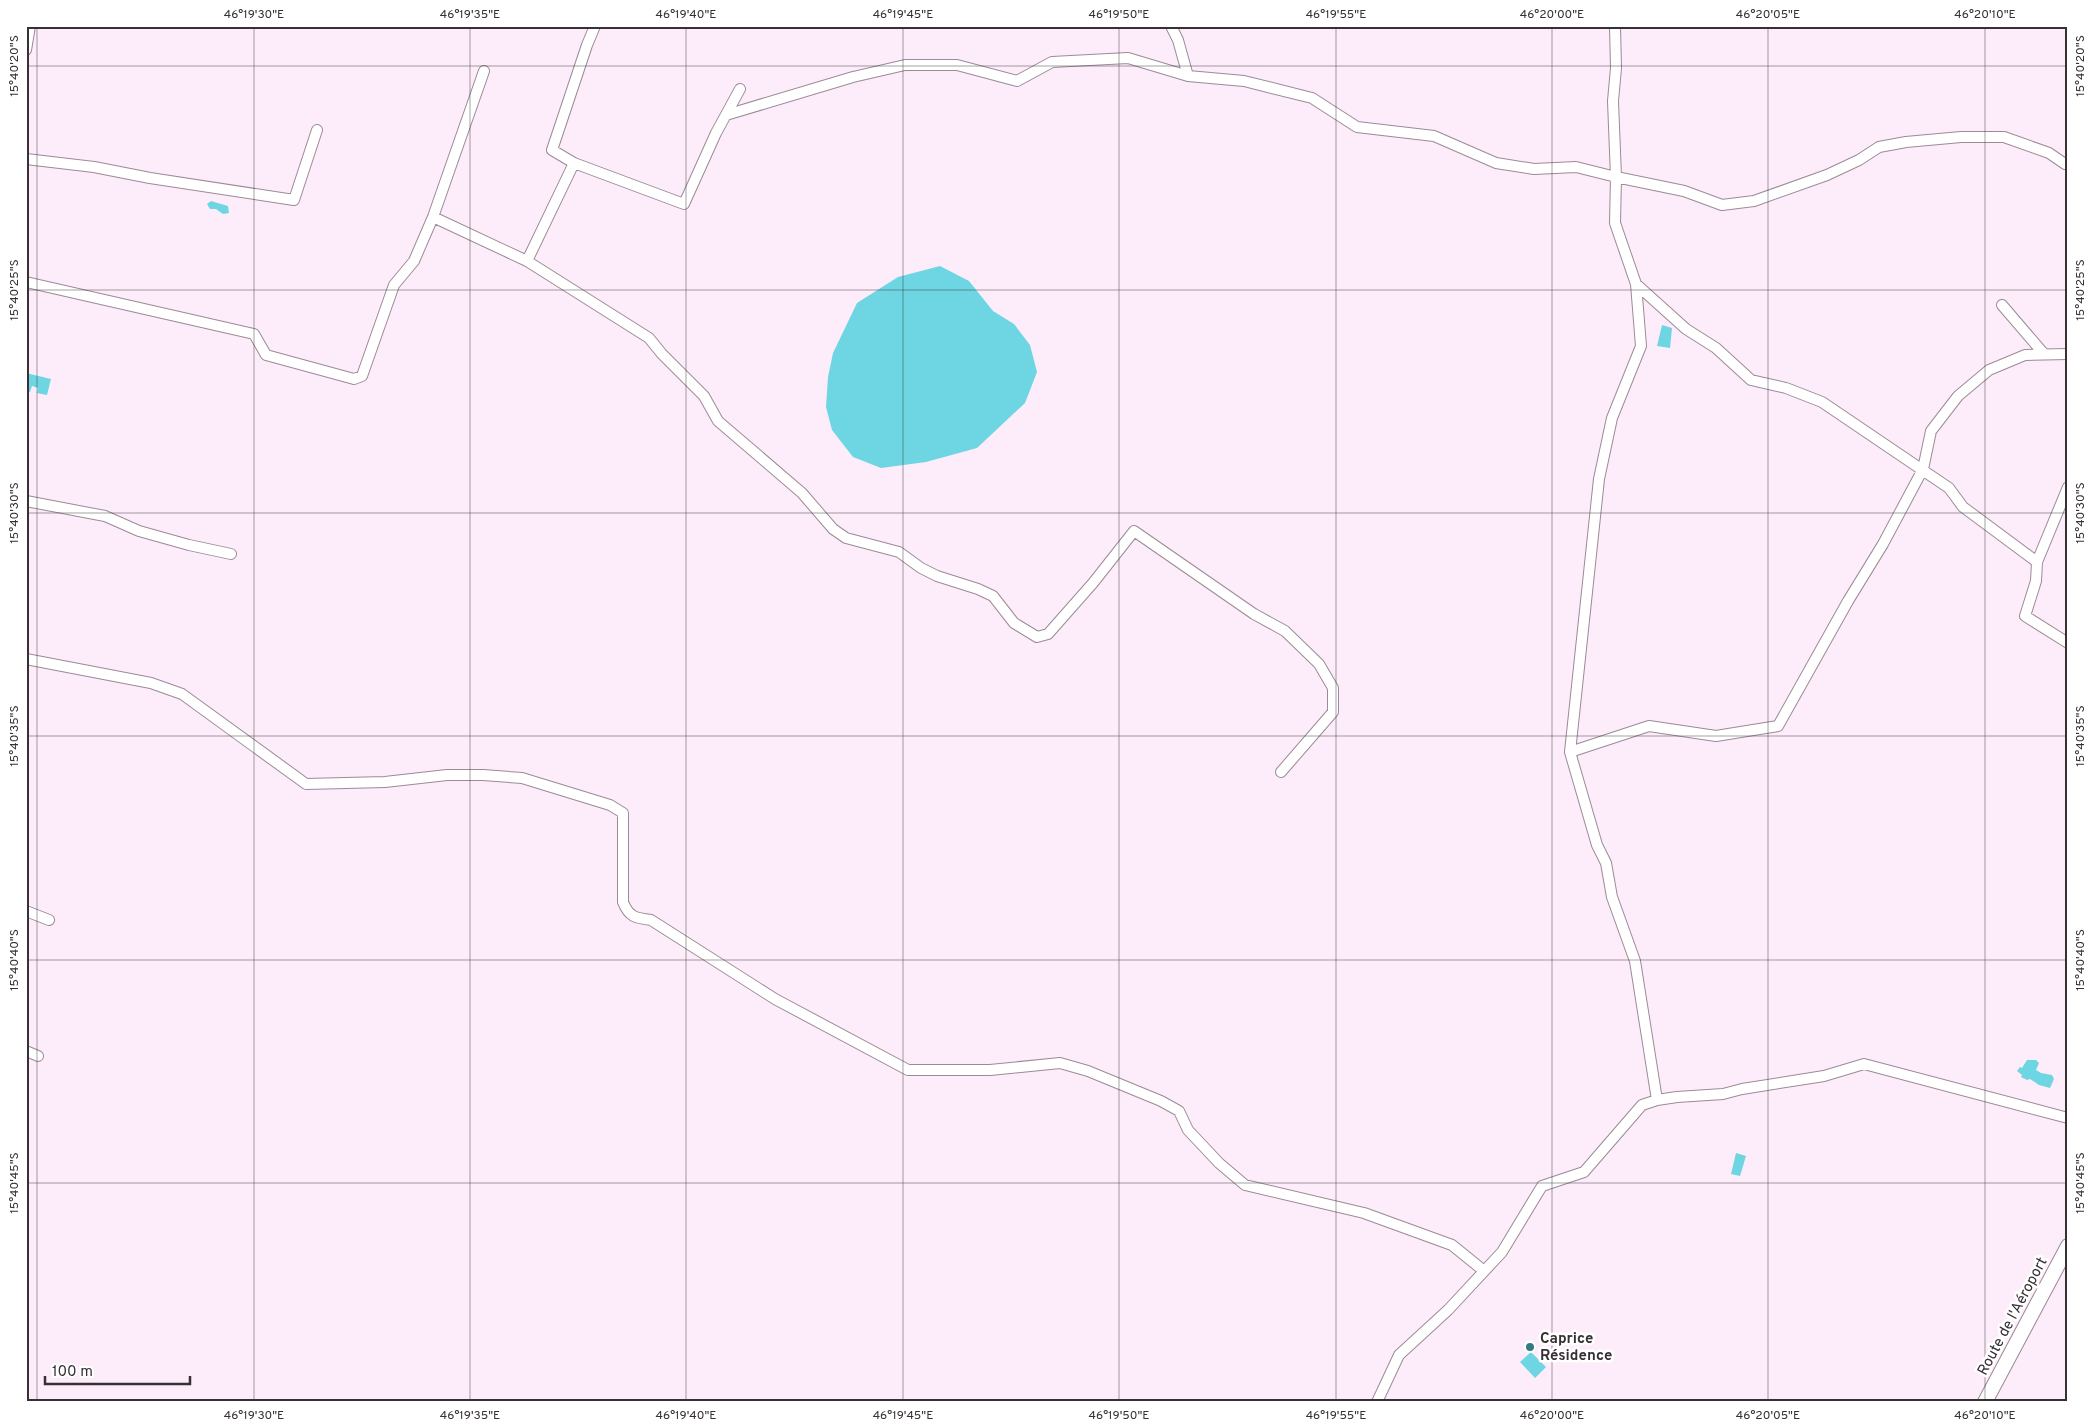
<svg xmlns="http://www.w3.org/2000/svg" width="2094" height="1428" viewBox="0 0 2094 1428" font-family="Overpass,sans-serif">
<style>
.water{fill:#6dd6e2}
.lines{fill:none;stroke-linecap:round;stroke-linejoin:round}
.street-casing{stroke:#9b8b97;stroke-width:12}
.secondary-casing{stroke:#9b8b97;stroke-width:16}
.street{stroke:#fff;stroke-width:10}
.secondary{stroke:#fff;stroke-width:14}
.ticks{fill:none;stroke:#373035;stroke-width:1;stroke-opacity:0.45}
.poi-dot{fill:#337b83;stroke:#fff;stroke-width:2}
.labels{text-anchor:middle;stroke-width:5;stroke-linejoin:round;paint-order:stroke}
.street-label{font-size:15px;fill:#373035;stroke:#fff}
.poi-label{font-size:15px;font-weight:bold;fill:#373035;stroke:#fff;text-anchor:start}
.neatline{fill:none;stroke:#373035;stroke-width:2}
.ticks-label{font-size:12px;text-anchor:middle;fill:#373035}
</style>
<rect width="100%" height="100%" fill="#fdecf9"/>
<path class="water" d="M211 201 228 206 229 213 223 214 216 209H210L207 204Z
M940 266 969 281 993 311 1014 324 1030 345 1037 372 1025 403 977 448 926 462 881 468 853 457 832 430 826 407 828 377 833 353 857 303 898 277Z
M1662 325 1672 328 1670 348 1657 346Z
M26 373 51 379 47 395 37 393 38 388 32 386 30 392 26 391Z
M2027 1060H2036L2039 1063 2036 1070 2041 1073 2052 1075 2054 1079 2050 1088 2039 1085 2030 1079 2027 1080 2021 1077 2022 1075 2017 1071 2020 1067 2022 1068Z
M1736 1153 1746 1156 1740 1176 1731 1174Z
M1531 1352 1546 1367 1535 1378 1520 1362Z"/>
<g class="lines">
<g class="street-casing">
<path id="street" d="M1171 26 1178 40 1188 76
M1615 26 1616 68 1613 101 1616 177 1684 191 1722 205 1754 201 1827 175 1859 160 1879 147 1906 142 1961 137H2004L2049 153 2065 164
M26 50 30 26
M726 115 853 77 905 65H957L1017 81 1052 62 1128 58 1188 76 1244 81 1312 98 1357 127 1434 136 1496 163 1534 169 1576 167 1616 177 1615 223 1636 284 1641 346 1612 418 1599 479 1570 752 1649 726 1716 736 1778 726 1848 601 1883 544 1923 469 1931 431 1958 396 1989 370 2025 355 2068 354
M26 159 94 167 150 178 294 200 317 130
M574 163 552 150 587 45 595 26
M433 217 527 261 574 163 684 204 716 133 740 89
M527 261 649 338 662 354 704 396 718 421 802 493 833 529 846 538 899 552 921 568 937 576 978 589 993 596 1014 623 1037 637 1048 634 1093 583 1134 531 1254 614 1285 631 1319 664 1333 688V712L1281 772
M26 282 254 334 266 355 354 379 362 376 394 285 414 261 433 217 484 71
M1636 284 1686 329 1716 348 1751 380 1786 388 1822 402 1949 488 1963 507 2037 562 2036 581 2025 616 2068 643
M2002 305 2044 354
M26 501 105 516 139 531 189 545 231 554
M2037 562 2068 487
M26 659 151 683 182 694 306 784 385 782 447 775H483L522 778 610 805 623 813V902C629 917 635 918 651 920L775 999 908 1070H990L1060 1063 1088 1071 1161 1101 1179 1111 1188 1130 1219 1163 1245 1185 1364 1213 1452 1245 1484 1271
M1570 752 1597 845 1606 863 1612 897 1635 961 1657 1100
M26 911 49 920
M26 1051 38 1056
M1377 1402 1399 1355 1448 1310 1502 1252 1542 1186 1584 1172 1642 1105 1657 1100 1677 1097 1723 1094 1742 1089 1824 1076 1864 1064 2068 1118"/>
</g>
<g class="secondary-casing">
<path id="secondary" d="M1985 1402 2068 1246"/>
</g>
<use href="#street" class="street"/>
<use href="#secondary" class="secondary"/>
</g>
<path class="ticks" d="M37 26V1402M254 26V1402M470 26V1402M686 26V1402M903 26V1402M1119 26V1402M1336 26V1402M1552 26V1402M1768 26V1402M1985 26V1402M26 66H2068M26 290H2068M26 513H2068M26 736H2068M26 960H2068M26 1183H2068"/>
<circle class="poi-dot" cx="1530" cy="1347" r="5"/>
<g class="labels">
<g class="street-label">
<text transform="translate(2012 1316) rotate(-62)" y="5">Route de l'Aéroport</text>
</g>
<g class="poi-label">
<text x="1540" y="1343">Caprice<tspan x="1540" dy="17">Résidence</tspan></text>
</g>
</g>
<rect width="2094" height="1428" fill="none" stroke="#ffffff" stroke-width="55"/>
<path d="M45 1376v8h145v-8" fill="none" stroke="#373035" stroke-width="2.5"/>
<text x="52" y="1376" font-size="15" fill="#373035" stroke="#ffffff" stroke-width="4" paint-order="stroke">100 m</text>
<rect x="28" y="28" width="2038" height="1372" class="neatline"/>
<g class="ticks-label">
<text x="254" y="18">46°19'30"E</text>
<text x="470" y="18">46°19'35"E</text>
<text x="686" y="18">46°19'40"E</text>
<text x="903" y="18">46°19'45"E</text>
<text x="1119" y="18">46°19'50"E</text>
<text x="1336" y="18">46°19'55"E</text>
<text x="1552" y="18">46°20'00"E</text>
<text x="1768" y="18">46°20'05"E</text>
<text x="1985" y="18">46°20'10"E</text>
<text transform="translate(14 66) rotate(-90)" y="4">15°40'20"S</text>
<text transform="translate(2080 66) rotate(-90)" y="4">15°40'20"S</text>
<text transform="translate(14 290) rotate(-90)" y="4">15°40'25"S</text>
<text transform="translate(2080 290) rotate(-90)" y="4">15°40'25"S</text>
<text transform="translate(14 513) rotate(-90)" y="4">15°40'30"S</text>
<text transform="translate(2080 513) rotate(-90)" y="4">15°40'30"S</text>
<text transform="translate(14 736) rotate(-90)" y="4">15°40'35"S</text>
<text transform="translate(2080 736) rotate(-90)" y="4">15°40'35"S</text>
<text transform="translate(14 960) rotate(-90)" y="4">15°40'40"S</text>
<text transform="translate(2080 960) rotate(-90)" y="4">15°40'40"S</text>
<text transform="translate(14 1183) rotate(-90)" y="4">15°40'45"S</text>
<text transform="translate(2080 1183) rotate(-90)" y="4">15°40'45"S</text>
<text x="254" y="1419">46°19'30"E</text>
<text x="470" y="1419">46°19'35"E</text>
<text x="686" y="1419">46°19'40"E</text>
<text x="903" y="1419">46°19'45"E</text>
<text x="1119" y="1419">46°19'50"E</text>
<text x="1336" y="1419">46°19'55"E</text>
<text x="1552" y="1419">46°20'00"E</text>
<text x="1768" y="1419">46°20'05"E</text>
<text x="1985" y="1419">46°20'10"E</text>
</g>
</svg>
